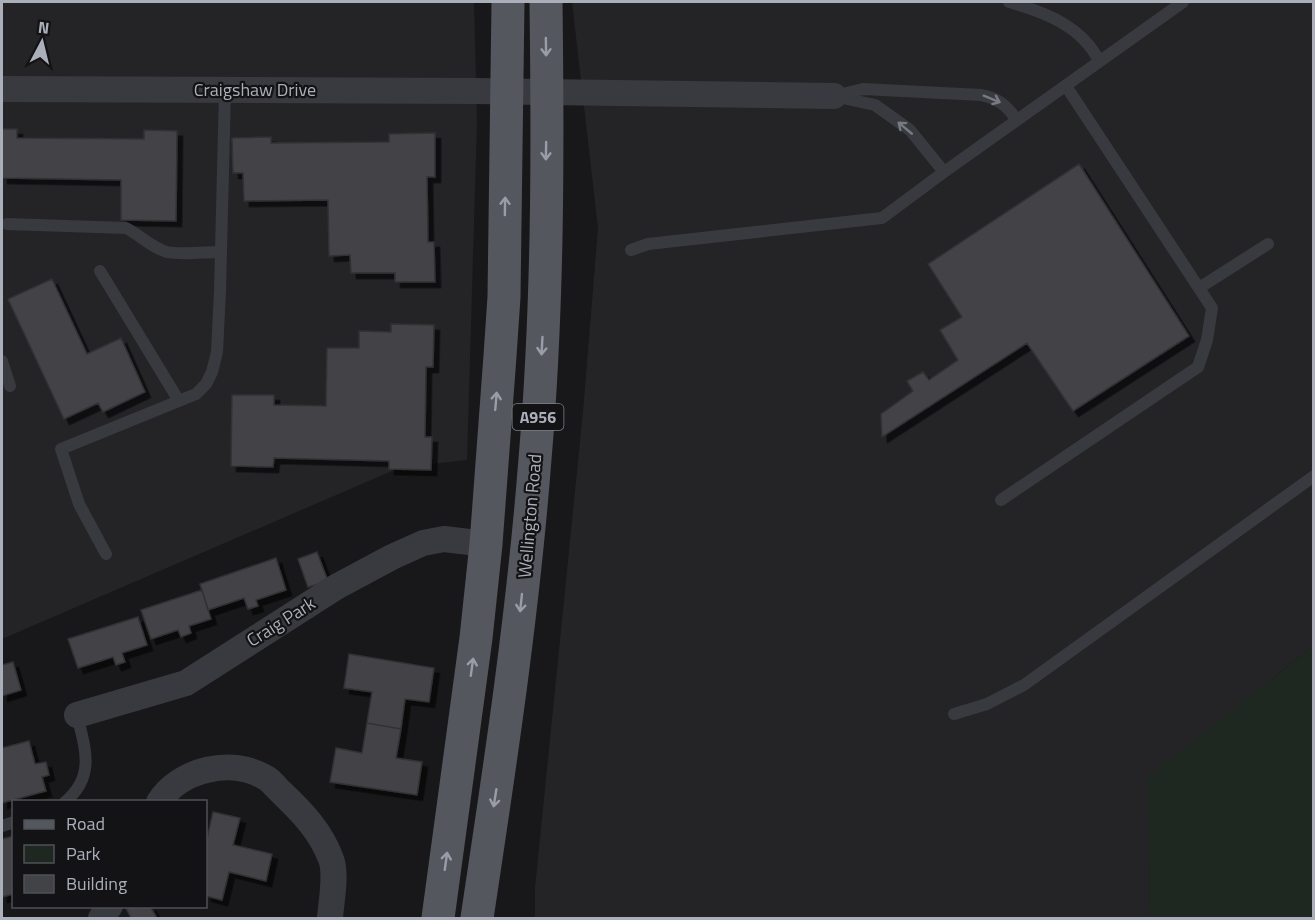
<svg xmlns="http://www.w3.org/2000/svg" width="1315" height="920" viewBox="0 0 1315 920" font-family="'Titillium Web',sans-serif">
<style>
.built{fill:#242427}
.green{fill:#1f2820}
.building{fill:#424347;stroke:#323236;stroke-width:1.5;filter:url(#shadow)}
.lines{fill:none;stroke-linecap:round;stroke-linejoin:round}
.lane{stroke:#383a3f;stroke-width:12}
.street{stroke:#383a3f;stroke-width:26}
.primary{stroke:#54575e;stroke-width:33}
.oneway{stroke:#999da8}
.oneway2{stroke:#777a83}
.labels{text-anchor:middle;stroke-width:4.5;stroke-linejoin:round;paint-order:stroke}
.shield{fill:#131315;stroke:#7d8088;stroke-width:1.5}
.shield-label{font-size:16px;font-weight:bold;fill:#aaafba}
.street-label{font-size:18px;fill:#aaafba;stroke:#131315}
</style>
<defs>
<filter id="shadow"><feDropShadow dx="5.5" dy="5.5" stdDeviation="0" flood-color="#0009"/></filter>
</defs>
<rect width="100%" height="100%" fill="#18181a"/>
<path class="built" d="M2 2H474L477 121 467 460 399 468 2 639Z
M572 2H1313V646L1149 777 1150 918H535V888L583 412 598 228Z"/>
<path class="green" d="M1313 646V918H1150L1148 777Z"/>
<path class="building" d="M2 129H17V138L144 139V130L177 131 176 221 121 220V180L2 178Z
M435 133V177H427L428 242H434L435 282H395V273H351L350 255 329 256 328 200 244 201 243 173H233L232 138 271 137V143L389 142V134Z
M1079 164 1189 336 1073 411 1027 343 882 437 881 414 913 391 907 381 923 372 929 380 958 360 940 330 962 317 928 264Z
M52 279 87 354 121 338 145 392 103 412 98 403 64 419 8 299Z
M391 324 434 325 433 367H426L425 437H432L431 470 389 469V461L274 458 273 467 231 466 232 395H274V405L326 406 327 348H359V331L391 332Z
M317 552 328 581 308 587 298 559Z
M276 558 286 590 256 600 258 606 248 609 244 598 208 610 200 584Z
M202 590 211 619 189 626 191 633 181 637 178 630 151 639 141 610Z
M138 617 147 645 122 653 125 662 116 665 113 657 78 668 68 639Z
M349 654 434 668 429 702 405 699 401 729 367 723 372 692 344 688Z
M13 662 21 690 2 696V665Z
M367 723 401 729 396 758 422 762 417 795 330 782 336 748 362 753Z
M29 741 35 764 46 762 49 775 42 777 46 791 2 803V748Z
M213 812 240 818 233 845 272 854 266 881 229 872 222 900 206 896V843Z
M14 836V894L2 897V839Z
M125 906H150L157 918H131Z"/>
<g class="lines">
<path class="lane" d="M1009 2C1044 12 1082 26 1099 61
M834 96 863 89 981 95C998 98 1007 106 1017 120
M838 97 875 105 910 130 944 172
M7 224 126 228C140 235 152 248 167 252 181 255 206 252 221 252
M631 250 648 244 882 218 944 172 1183 2
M100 271 179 401
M1199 288 1268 244
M2 361 10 386
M1001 500 1198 367 1207 340 1212 308 1066 86
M106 554 79 504 61 449 196 394 206 384 212 372 217 352 220 291 225 90
M954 714 987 704 1024 685 1314 476
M65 802C96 776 85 748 77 715
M2 826 14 822"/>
<path class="street" d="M2 89 473 91 834 96
M77 715 186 683 336 587 392 557 423 543 444 539 486 544
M159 802C180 769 232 757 266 778 272 781 277 789 282 793 303 813 321 832 331 859 337 874 331 902 330 918
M101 918 110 906"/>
<path class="primary" d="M438 918 476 638 486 544 500 356 504 297 508 2
M477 918C500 766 523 614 535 459 548 307 548 154 546 2"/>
</g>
<defs><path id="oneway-shaft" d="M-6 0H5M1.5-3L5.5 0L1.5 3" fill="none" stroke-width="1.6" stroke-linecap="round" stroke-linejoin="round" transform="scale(1.5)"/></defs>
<g class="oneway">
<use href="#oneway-shaft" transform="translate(546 47) rotate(89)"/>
<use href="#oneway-shaft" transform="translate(546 151) rotate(91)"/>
<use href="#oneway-shaft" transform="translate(505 206) rotate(-89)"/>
<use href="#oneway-shaft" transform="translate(542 346) rotate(93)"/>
<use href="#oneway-shaft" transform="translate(496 401) rotate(-85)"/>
<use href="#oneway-shaft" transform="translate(521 603) rotate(96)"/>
<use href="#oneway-shaft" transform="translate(472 667) rotate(-82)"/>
<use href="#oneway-shaft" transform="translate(495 798) rotate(99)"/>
<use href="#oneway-shaft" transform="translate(446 861) rotate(-82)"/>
</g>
<g class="oneway2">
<use href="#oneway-shaft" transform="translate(992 99) rotate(22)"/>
<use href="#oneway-shaft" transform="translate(905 128) rotate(-140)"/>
</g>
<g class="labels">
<rect class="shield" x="512.5" y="404" width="51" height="26" rx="4.5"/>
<g class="shield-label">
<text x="538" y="423">A956</text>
</g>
<g class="street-label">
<text x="255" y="96">Craigshaw Drive</text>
<text transform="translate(530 516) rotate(-85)" y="6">Wellington Road</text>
<text transform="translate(281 622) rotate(-32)" y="6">Craig Park</text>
</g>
</g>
<rect width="1315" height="920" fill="none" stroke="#aaafba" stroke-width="6"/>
<rect x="12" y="800" width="195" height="108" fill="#131315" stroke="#4f5157" stroke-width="1.5"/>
<rect x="24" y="820" width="30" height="9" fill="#54575e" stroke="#4f5157" stroke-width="1.5"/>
<text x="66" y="830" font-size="18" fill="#aaafba">Road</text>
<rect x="24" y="845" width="30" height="18" fill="#1f2820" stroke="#4f5157" stroke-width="1.5"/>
<text x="66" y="860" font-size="18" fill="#aaafba">Park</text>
<rect x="24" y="875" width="30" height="18" fill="#424347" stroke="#4f5157" stroke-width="1.5"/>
<text x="66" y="890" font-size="18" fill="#aaafba">Building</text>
<g transform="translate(42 42) rotate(7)" stroke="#131315" stroke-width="4.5" paint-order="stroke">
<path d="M0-4.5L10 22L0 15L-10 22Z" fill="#aaafba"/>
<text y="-9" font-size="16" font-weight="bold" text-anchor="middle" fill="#aaafba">N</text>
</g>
</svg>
